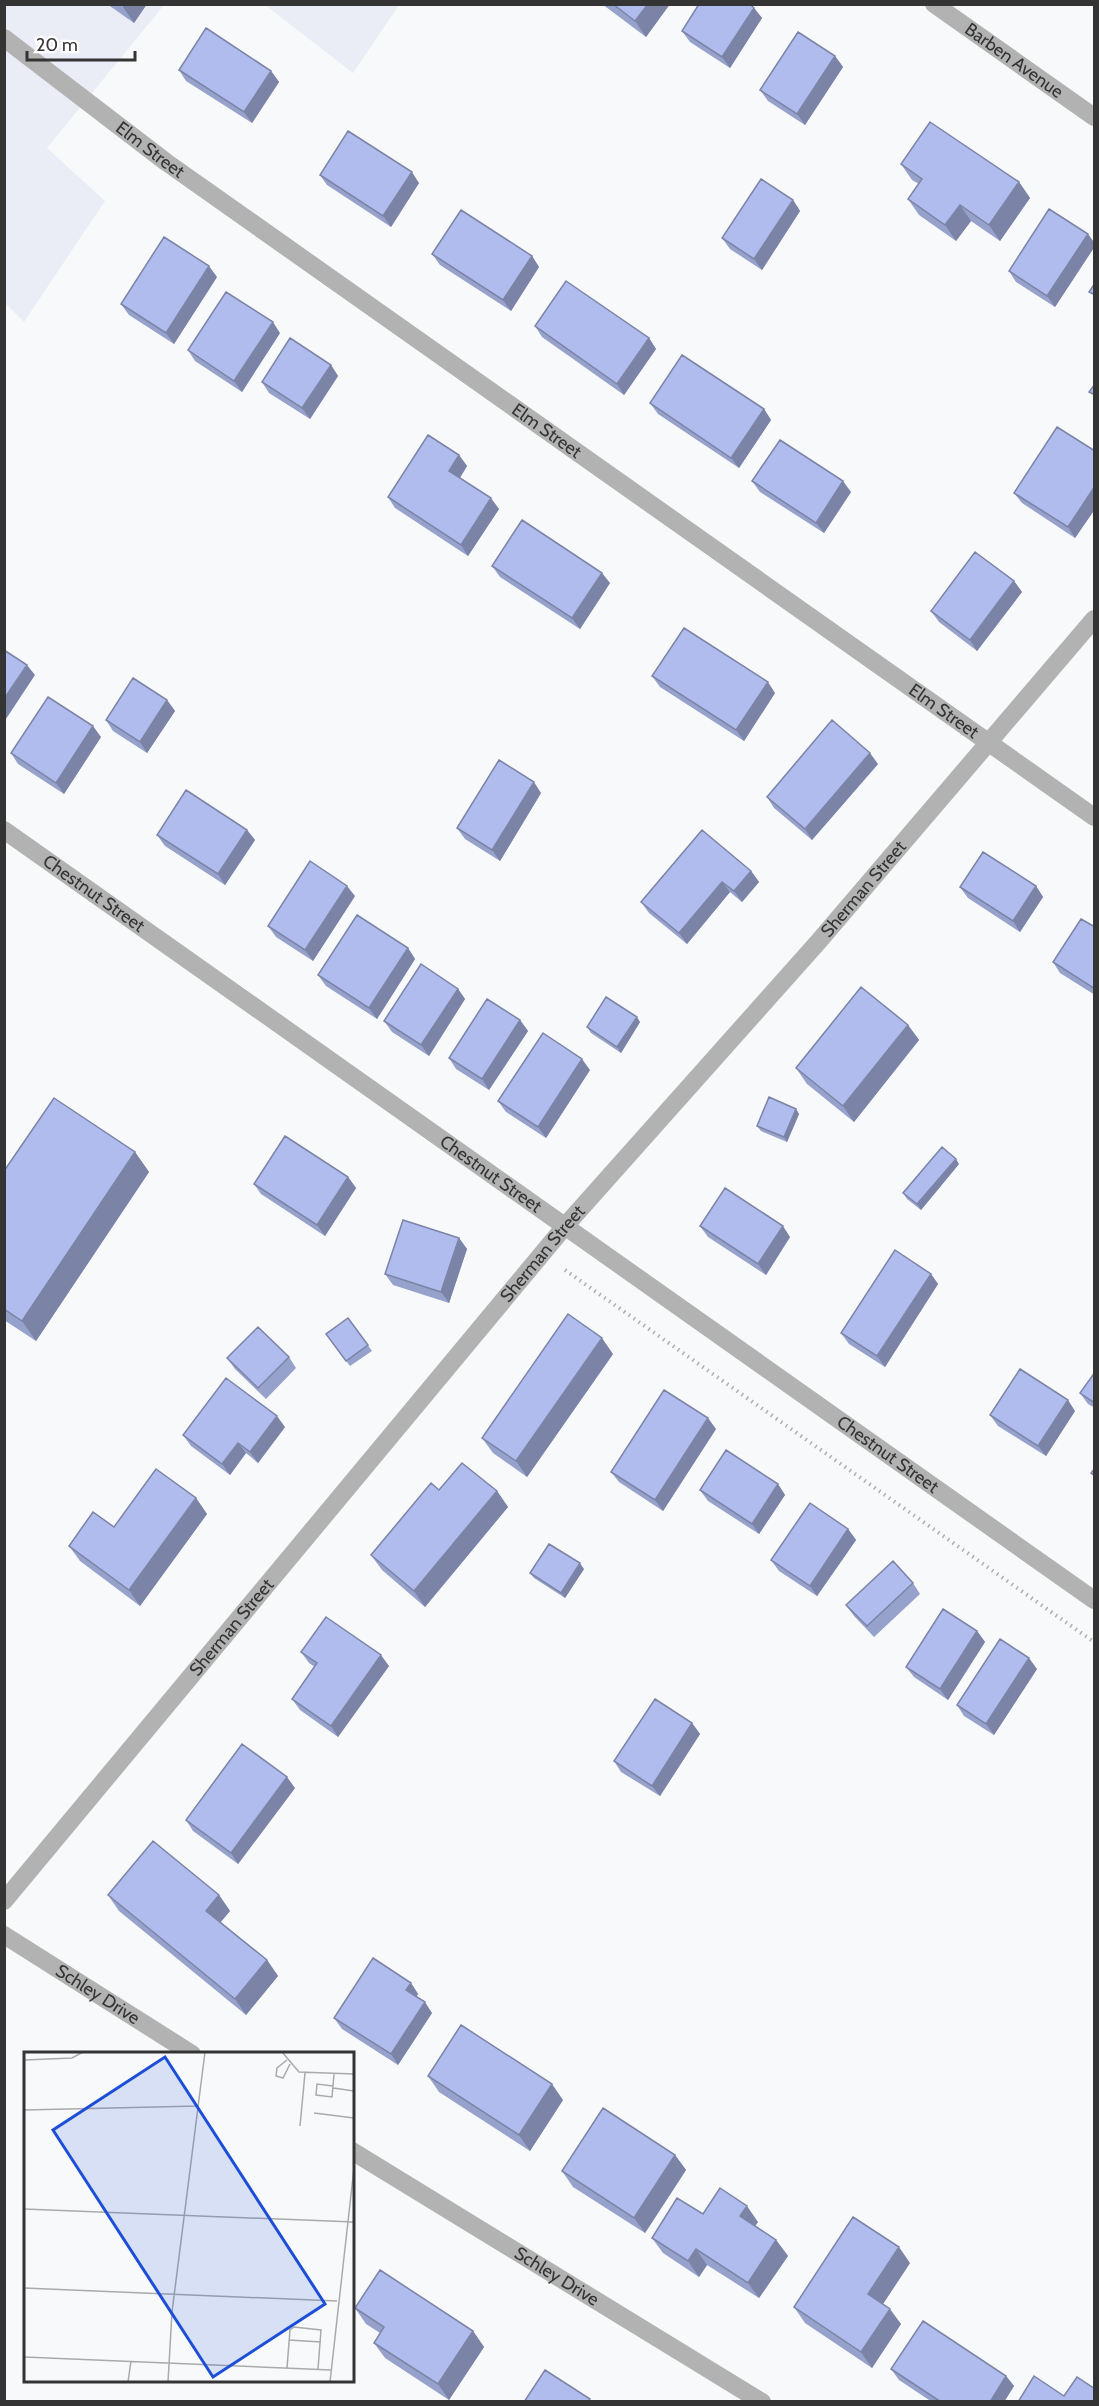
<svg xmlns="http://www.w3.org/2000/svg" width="1099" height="2406" viewBox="0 0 1099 2406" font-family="Cabin,sans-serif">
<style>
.built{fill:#eaedf6}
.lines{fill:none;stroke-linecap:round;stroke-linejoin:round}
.path{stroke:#adaeaf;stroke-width:4;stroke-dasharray:1.5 4.5;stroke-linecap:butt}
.minor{stroke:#b3b2b2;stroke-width:18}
.wall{fill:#97a2cc}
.shaded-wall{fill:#7b84a6}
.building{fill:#b0bced;stroke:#7b84a6;stroke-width:1.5}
.labels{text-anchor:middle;stroke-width:5;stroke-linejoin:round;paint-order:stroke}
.street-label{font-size:18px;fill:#343435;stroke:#fff}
.inset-road{fill:none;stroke:#aaaaac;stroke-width:1.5}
.view{fill:#1d4ed8;fill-opacity:0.15;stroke:#1d4ed8;stroke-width:3}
.inset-edge{fill:none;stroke:#343435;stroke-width:3}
</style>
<rect width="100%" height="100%" fill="#f8f9fb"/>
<path class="built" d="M4 5H164L47 148 105 201 24 322 5 303Z
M265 5H399L353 73Z"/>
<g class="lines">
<path class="path" d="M565 1270 1094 1642"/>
<g class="minor">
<path id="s1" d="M934 4 1094 117"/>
<path id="s2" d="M4 38 166 162 1094 817"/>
<path id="s3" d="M4 830 1094 1600"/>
<path id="s4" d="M4 1901 566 1225 819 941 1094 619"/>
<path id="s5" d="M4 1935 192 2054"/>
<path id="s6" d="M352 2151 762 2402"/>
</g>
</g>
<path class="wall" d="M107 4H147L134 23Z
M602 4H670L646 37Z
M754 8 762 18 730 68 690 42 682 31Z
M835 56 843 67 805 125 768 101 760 90Z
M179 70 271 71 279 82 252 123 186 81Z
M901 164 1019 182 1030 198 1000 241 971 221 956 241 919 215 908 199 919 184 912 180Z
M320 175 419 183 391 227 327 185Z
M793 200 800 211 762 270 730 249 722 238Z
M1088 234 1095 244V246L1055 307 1016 282 1009 271Z
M432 254 532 256 539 267 511 311 440 265Z
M217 277 174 344 129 315 121 304Z
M535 326 649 338 656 349 624 395 542 337Z
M280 333 242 392 195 361 188 350Z
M331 365 338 376 310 419 269 393 262 382Z
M650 403 764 409 771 420 739 468 658 414Z
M1095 451V509L1075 538 1022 503 1014 493Z
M459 455 467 466 460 478 499 509 468 556 395 508 388 497Z
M752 481 851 492 824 533 760 492Z
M492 566 610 583 580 629 500 577Z
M1014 581 1022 592 977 651 939 622 931 611Z
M652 676 775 693 744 741 660 687Z
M167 700 175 711 147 753 113 731 106 720Z
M101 737 64 794 18 764 11 753Z
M878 764 812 840 774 808 767 797Z
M541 793 500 861 465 839 457 828Z
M247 830 255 840 225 885 165 846 157 835Z
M751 871 759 882 742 902 730 892 687 944 649 913 641 902Z
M1036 886 1043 897 1020 932 968 898 960 887Z
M355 896 313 961 276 937 268 926Z
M1095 927V995L1060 973 1053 962Z
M408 948 415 959 377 1019 326 986 318 975Z
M458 989 465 999 429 1056 392 1032 384 1021Z
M520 1020 528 1031 489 1090 456 1069 449 1058Z
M640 1022 621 1053 591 1033 587 1027Z
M908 1025 919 1040 854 1122 807 1084 796 1068Z
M590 1070 546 1138 506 1112 498 1101Z
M796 1109 799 1114 787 1142 761 1131 757 1126Z
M135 1152 149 1172 36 1341 4 1320V1171Z
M959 1164 921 1210 907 1199 903 1193Z
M348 1177 356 1188 325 1236 261 1194 254 1184Z
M700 1226 790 1237 766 1275 708 1237Z
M459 1238 467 1249 449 1303 393 1285 385 1274Z
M931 1274 938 1284 885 1367 849 1344 841 1333Z
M348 1318 372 1351 350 1366 326 1334Z
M613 1354 527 1477 493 1453 482 1438Z
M289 1357 296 1368 266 1399 235 1369 227 1358Z
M1095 1372V1408L1088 1404 1080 1393Z
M1075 1411 1046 1456 998 1426 990 1415Z
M285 1427 258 1463 246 1453 230 1475 191 1446 183 1435Z
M716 1429 663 1511 619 1482 611 1472Z
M778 1484 785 1495 759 1534 708 1501 700 1490Z
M439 1490 497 1491 508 1507 425 1607 382 1570 371 1555Z
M196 1498 207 1514 140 1606 80 1561 69 1546 114 1527Z
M848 1529 856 1540 817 1596 779 1571 771 1560Z
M584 1569 565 1598 534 1578 530 1573Z
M913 1583 920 1594 874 1637 854 1616 846 1605Z
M977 1631 985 1642 948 1700 914 1677 906 1667Z
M301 1652 389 1666 338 1737 300 1710 292 1699 315 1667 309 1663Z
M1037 1669 994 1735 964 1716 957 1705Z
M692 1723 700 1734 660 1796 621 1772 614 1761Z
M295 1788 238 1864 193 1831 186 1820Z
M108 1895H219L230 1911 221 1922 267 1960 278 1976 246 2015 119 1911Z
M411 1983 418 1994 416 1997 432 2013 398 2065 342 2029 334 2018Z
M428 2076 563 2100 530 2151 439 2092Z
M675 2155 686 2170 645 2233 573 2187 562 2171Z
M703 2214 758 2222 755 2226 776 2240 788 2256 759 2298 707 2265 699 2277 663 2253 652 2238Z
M910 2263 883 2304 901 2324 872 2368 805 2323 794 2307Z
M355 2308 473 2331 484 2347 449 2400 385 2358 374 2343 380 2333 366 2324Z
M891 2369 1006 2376 1014 2386 1004 2402H932L899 2380Z"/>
<path class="shaded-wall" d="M125 4H147L134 23 123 7Z
M648 4H670L646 37 635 21Z
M754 8 762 18 730 68 722 57Z
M835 56 843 67 805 125 797 114Z
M271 71 279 82 252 123 244 112Z
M412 172 419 183 391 227 383 216Z
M1019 182 1030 198 1000 241 989 225Z
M793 200 800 211 762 270 754 259Z
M960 205 971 221 956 241 945 225Z
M1088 234 1095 244V246L1055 307 1047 296Z
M532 256 539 267 511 311 503 300Z
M209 266 217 277 174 344 166 333Z
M273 322 280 333 242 392 234 381Z
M649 338 656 349 624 395 617 384Z
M331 365 338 376 310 419 302 408Z
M764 409 771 420 739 468 731 458Z
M459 455 467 466 457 482 449 471Z
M843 481 851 492 824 533 816 523Z
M1095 486V509L1075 538 1068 527Z
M491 498 499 509 468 556 461 545Z
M602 573 610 583 580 629 572 618Z
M1014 581 1022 592 977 651 970 640Z
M27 665 35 675 4 722V699Z
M768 682 775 693 744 741 736 730Z
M167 700 175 711 147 753 140 742Z
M93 726 101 737 64 794 56 783Z
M870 753 878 764 812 840 805 829Z
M534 782 541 793 500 861 492 850Z
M247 830 255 840 225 885 218 874Z
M751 871 759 882 742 902 734 891Z
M722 882 730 892 687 944 679 933Z
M347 886 355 896 313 961 305 950Z
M1036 886 1043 897 1020 932 1013 921Z
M408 948 415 959 377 1019 369 1008Z
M458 989 465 999 429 1056 421 1045Z
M637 1017 640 1022 621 1053 617 1047Z
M520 1020 528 1031 489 1090 482 1079Z
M908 1025 919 1040 854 1122 843 1106Z
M582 1059 590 1070 546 1138 538 1127Z
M796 1109 799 1114 787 1142 784 1137Z
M135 1152 149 1172 36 1341 22 1321Z
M956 1159 959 1164 921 1210 917 1204Z
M348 1177 356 1188 325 1236 317 1225Z
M783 1226 790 1237 766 1275 758 1264Z
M459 1238 467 1249 449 1303 441 1292Z
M931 1274 938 1284 885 1367 877 1356Z
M602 1338 613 1354 527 1477 516 1461Z
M1068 1400 1075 1411 1046 1456 1038 1446Z
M277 1416 285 1427 258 1463 250 1452Z
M708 1418 716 1429 663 1511 655 1500Z
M238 1443 246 1453 230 1475 222 1464Z
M778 1484 785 1495 759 1534 752 1524Z
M497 1491 508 1507 425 1607 414 1591Z
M196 1498 207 1514 140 1606 129 1590Z
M848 1529 856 1540 817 1596 810 1586Z
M580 1563 584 1569 565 1598 561 1593Z
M977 1631 985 1642 948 1700 940 1689Z
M381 1655 389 1666 338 1737 331 1726Z
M1029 1658 1037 1669 994 1735 986 1724Z
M692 1723 700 1734 660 1796 652 1786Z
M287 1777 295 1788 238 1864 231 1853Z
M219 1895 230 1911 217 1926 206 1911Z
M267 1960 278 1976 246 2015 235 1999Z
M411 1983 418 1994 414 2001 406 1990Z
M425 2002 432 2013 398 2065 391 2054Z
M552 2084 563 2100 530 2151 519 2135Z
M675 2155 686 2170 645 2233 634 2218Z
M747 2206 758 2222 751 2232 740 2216Z
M776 2240 788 2256 759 2298 748 2283Z
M899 2247 910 2263 879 2310 868 2294Z
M696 2249 707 2265 699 2277 688 2261Z
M890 2309 901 2324 872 2368 861 2352Z
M473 2331 484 2347 449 2400 438 2384Z
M1006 2376 1014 2386 1004 2402H990Z"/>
<path class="building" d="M613 4H648L635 21Z
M699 4H750L754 8 722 57 682 31Z
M206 28 271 71 244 112 179 70Z
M798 32 835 56 797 114 760 90Z
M930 122 1019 182 989 225 960 205 945 225 908 199 922 179 901 164Z
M348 131 412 172 383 216 320 175Z
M761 179 793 200 754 259 722 238Z
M1049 209 1088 234 1047 296 1009 271Z
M461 210 532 256 503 300 432 254Z
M164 237 209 266 166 333 121 304Z
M566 281 649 338 617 384 535 326Z
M1095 283V295L1089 292Z
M226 292 273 322 234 381 188 350Z
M290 338 331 365 302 408 262 382Z
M682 355 764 409 731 458 650 403Z
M1095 384V395L1089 392Z
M1057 427 1095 451V486L1068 527 1014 493Z
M428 435 459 455 449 471 491 498 461 545 388 497Z
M780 440 843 481 816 523 752 481Z
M522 520 602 573 572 618 492 566Z
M975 552 1014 581 970 640 931 611Z
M684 628 768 682 736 730 652 676Z
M4 650 27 665 4 699Z
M133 678 167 700 140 742 106 720Z
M48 697 93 726 56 783 11 753Z
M832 720 870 753 805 829 767 797Z
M499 760 534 782 492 850 457 828Z
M186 790 247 830 218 874 157 835Z
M702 830 751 871 734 891 722 882 679 933 641 902Z
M983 852 1036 886 1013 921 960 887Z
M310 861 347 886 305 950 268 926Z
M357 915 408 948 369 1008 318 975Z
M1081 919 1095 927V989L1053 962Z
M421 964 458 989 421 1045 384 1021Z
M861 987 908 1025 843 1106 796 1068Z
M606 997 637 1017 617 1047 587 1027Z
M487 999 520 1020 482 1079 449 1058Z
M543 1033 582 1059 538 1127 498 1101Z
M769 1097 796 1109 784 1137 757 1126Z
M54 1098 135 1152 22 1321 4 1309V1171Z
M285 1136 348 1177 317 1225 254 1184Z
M942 1147 956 1159 917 1204 903 1193Z
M725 1188 783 1226 758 1264 700 1226Z
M403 1220 459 1238 441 1292 385 1274Z
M895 1250 931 1274 877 1356 841 1333Z
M568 1314 602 1338 516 1461 482 1438Z
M348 1318 368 1345 346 1361 326 1334Z
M258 1327 289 1357 258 1388 227 1358Z
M1020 1369 1068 1400 1038 1446 990 1415Z
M1095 1372V1403L1080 1393Z
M226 1378 277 1416 250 1452 238 1443 222 1464 183 1435Z
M664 1390 708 1418 655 1500 611 1472Z
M726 1450 778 1484 752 1524 700 1490Z
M462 1463 497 1491 414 1591 371 1555 431 1483 439 1490Z
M1095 1468V1476L1091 1473Z
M156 1469 196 1498 129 1590 69 1546 93 1512 114 1527Z
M810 1503 848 1529 810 1586 771 1560Z
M549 1544 580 1563 561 1593 530 1573Z
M893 1561 913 1583 867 1626 846 1605Z
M943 1609 977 1631 940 1689 906 1667Z
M326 1617 381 1655 331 1726 292 1699 317 1663 301 1652Z
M1000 1639 1029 1658 986 1724 957 1705Z
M655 1699 692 1723 652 1786 614 1761Z
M242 1744 287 1777 231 1853 186 1820Z
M153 1841 219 1895 206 1911 267 1960 235 1999 108 1895Z
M373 1958 411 1983 406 1990 425 2002 391 2054 334 2018Z
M461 2025 552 2084 519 2135 428 2076Z
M603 2108 675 2155 634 2218 562 2171Z
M720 2188 747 2206 740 2216 776 2240 748 2283 696 2249 688 2261 652 2238 677 2198 703 2214Z
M853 2217 899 2247 868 2294 890 2309 861 2352 794 2307Z
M380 2270 473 2331 438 2384 374 2343 384 2327 355 2308Z
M923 2321 1006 2376 990 2402H941L891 2369Z
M545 2370 590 2399 588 2402H524Z
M1034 2376 1064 2396 1077 2377 1095 2389V2402H1018Z"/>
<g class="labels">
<g class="street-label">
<text dy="6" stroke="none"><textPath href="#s1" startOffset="98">Barben Avenue</textPath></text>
<text dy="6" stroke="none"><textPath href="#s2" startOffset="184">Elm Street</textPath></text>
<text dy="6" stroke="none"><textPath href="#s2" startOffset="670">Elm Street</textPath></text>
<text dy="6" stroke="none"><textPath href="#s2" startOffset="1156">Elm Street</textPath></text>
<text dy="6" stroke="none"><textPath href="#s4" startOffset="1328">Sherman Street</textPath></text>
<text dy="6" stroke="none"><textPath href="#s3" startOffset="110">Chestnut Street</textPath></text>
<text dy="6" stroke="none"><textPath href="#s3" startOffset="596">Chestnut Street</textPath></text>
<text dy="6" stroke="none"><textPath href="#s4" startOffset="842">Sherman Street</textPath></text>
<text dy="6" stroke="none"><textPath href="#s3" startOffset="1082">Chestnut Street</textPath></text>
<text dy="6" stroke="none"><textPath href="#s4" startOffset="356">Sherman Street</textPath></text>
<text dy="6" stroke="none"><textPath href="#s5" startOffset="111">Schley Drive</textPath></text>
<text dy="6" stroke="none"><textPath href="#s6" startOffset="240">Schley Drive</textPath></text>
</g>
</g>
<g transform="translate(24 2052)">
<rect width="330" height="330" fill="#f8f9fb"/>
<path class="inset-road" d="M258 0 275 20 330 22M0 8 48 6 59 0M263 8 253 16 252 24 259 26 266 12M309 34 293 32 292 43 308 45 310 22M309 36 330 39M0 58 175 54M290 61 330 66M276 74 281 21M0 157 330 170M0 236 313 249M265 288 297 290M0 305 307 318M263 316 266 278 270 275 297 278 294 317M104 330 107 309M144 330 148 260 181 0M306 330 330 116"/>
<path class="view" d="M141 5 301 252 189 325 29 78Z"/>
<rect width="330" height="330" class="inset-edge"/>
</g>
<rect width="1099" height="2406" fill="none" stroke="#343435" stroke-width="12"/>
<path d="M27 51v9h108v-9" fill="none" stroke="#343435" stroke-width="3"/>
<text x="36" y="51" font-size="18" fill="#343435" stroke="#ffffff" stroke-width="4.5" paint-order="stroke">20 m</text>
</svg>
